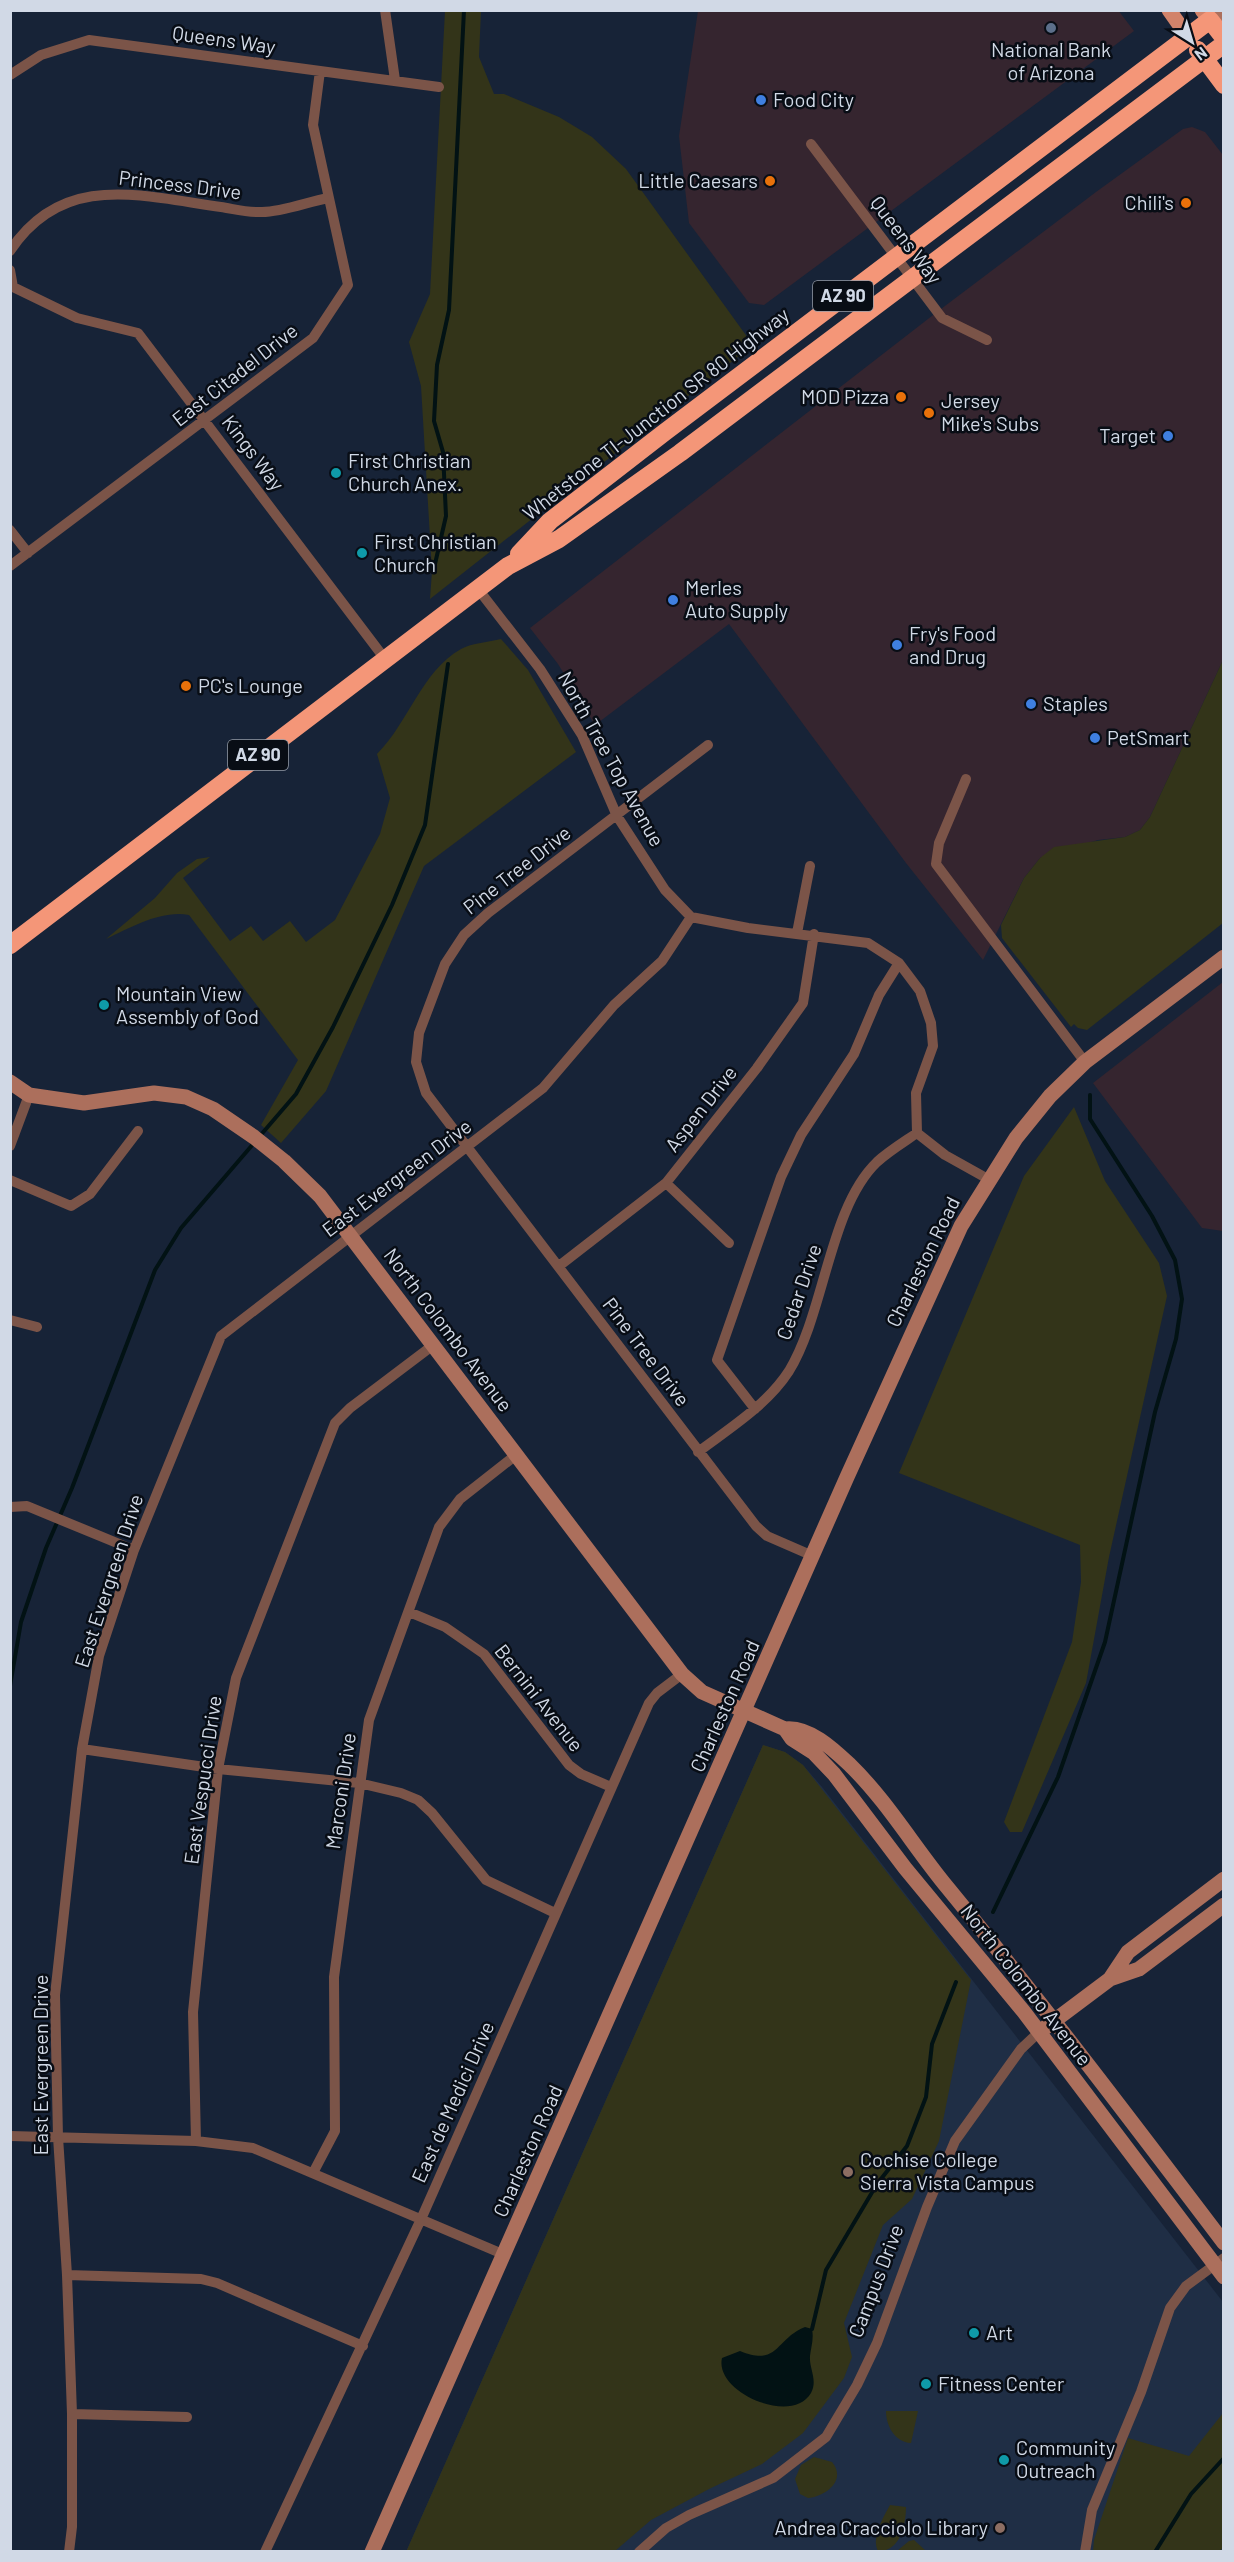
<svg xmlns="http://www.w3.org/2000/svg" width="1234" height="2562" viewBox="0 0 1234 2562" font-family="Barlow,sans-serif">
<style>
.commercial{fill:#35252f}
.built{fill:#1f2e45}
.green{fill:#333419}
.water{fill:#021214}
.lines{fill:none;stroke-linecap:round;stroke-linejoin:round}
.stream{stroke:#021214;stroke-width:4}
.street{stroke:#7b5448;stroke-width:10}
.secondary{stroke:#ac6f5c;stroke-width:15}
.primary{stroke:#d2836a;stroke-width:15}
.highway{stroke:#f49678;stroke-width:18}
.service-dot{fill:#5c6f8a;stroke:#080d15;stroke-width:2}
.shop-dot{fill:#3f7fe0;stroke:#080d15;stroke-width:2}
.food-dot{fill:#e8710a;stroke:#080d15;stroke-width:2}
.culture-dot{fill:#0f9aa8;stroke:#080d15;stroke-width:2}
.education-dot{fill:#8d6e63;stroke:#080d15;stroke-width:2}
.labels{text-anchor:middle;stroke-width:5;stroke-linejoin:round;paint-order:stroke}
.shield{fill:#080d15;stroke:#959ca7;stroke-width:1.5}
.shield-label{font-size:18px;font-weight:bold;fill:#d1d9e6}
.street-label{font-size:20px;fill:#d1d9e6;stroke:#080d15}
.poi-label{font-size:20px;fill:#d1d9e6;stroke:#080d15;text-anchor:start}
</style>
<rect width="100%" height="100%" fill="#172337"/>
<path class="commercial" d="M1118 10 1134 31 764 305 749 303 689 223 679 136 698 11Z
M1192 127 1205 132 1223 155V660L1150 817 1140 830 1125 837 1098 840 1040 858 1024 878 983 960 906 863 729 624 595 725 558 664 530 628 937 312 1096 192 1183 129Z
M1223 982V1231L1202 1228 1093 1083Z"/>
<path class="built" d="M763 1745 785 1752 803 1765 822 1787 1223 2302V2551L406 2552Z"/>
<path class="green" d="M481 10 479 57 494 94H504L559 117 592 137 626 169 753 345 430 599 432 571 421 386 409 342 430 294 445 11Z
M501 639 528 670 576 752 424 866 326 1091 281 1143 261 1125 298 1060 189 915C161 910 132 927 106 939L155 898 177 873 197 859 210 857 183 878 230 941 251 926 263 941 290 921 306 942 335 920 380 834 390 798 377 754C409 722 421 672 461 649 472 643 489 642 501 639Z
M1223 660V923L1087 1030 1078 1028 1074 1024 1071 1027 1002 938 1001 925 1024 878 1040 858 1054 847 1125 837 1140 830 1150 817Z
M1074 1107 1105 1181 1159 1263 1167 1296 1109 1557 1086 1683 1022 1832H1010L1004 1822 1072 1642 1081 1582 1080 1545 899 1473 1024 1176Z
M763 1745 785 1752 803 1765 971 1980 939 2141 912 2199 883 2225 844 2323 852 2357 844 2378 803 2433 762 2464 709 2489 651 2520 615 2551 406 2552Z
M886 2411H918L911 2443C895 2442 886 2426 886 2411Z
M1223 2413 1224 2546 1220 2551H1093L1094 2540 1128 2438 1189 2456Z
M814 2457 832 2462C847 2480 826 2496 808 2498L800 2494 795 2479 801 2465Z
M890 2505 906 2507C906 2525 900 2552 878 2551 871 2537 883 2518 890 2505Z
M914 2540 926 2551H897L909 2541Z"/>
<path class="water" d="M805 2327 812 2329C814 2339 811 2347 810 2356 809 2369 818 2380 811 2393 792 2426 714 2392 722 2358L740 2351C779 2367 775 2339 805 2327Z"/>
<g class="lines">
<path class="stream" d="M435 564 446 516 443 452 434 421 437 365 449 310 464 10
M259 1137 296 1094 333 1027 392 905 425 825 448 664
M10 1686 21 1622 46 1548 72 1488 155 1270 181 1228 254 1143
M993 1912 1058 1777 1105 1642 1155 1412 1176 1339 1182 1299 1175 1260 1152 1216 1090 1119V1095
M812 2329 826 2270 877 2184 907 2146 926 2097 932 2044 956 1982
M1155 2552 1191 2494 1224 2458"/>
<path class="street" d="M385 10 395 80
M10 75 41 55 89 40 439 87
M811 144 942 318 987 340
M10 251C63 171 141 196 221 207 234 209 249 213 262 212 283 212 307 202 328 198
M10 270 13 287 77 318 138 333 385 659
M10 530 28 553
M10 566 313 338 348 285 313 125 320 71
M478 589 540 669 582 735 617 816 665 890 691 917 748 928 868 943 899 963 920 991 931 1023 933 1046 916 1093 917 1133 945 1155 988 1179
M708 745 488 913 464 935 445 964 419 1033 416 1062 426 1093 756 1526 767 1536 813 1556
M966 779 939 843 936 864 1085 1062
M797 933 810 866
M10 1146 29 1095
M10 1180 71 1206 90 1194 138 1131
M666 1183 729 1243
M559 1266 666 1183 757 1068 803 1003 814 934
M10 1320 37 1327
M755 1409 717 1360 781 1177 801 1135 854 1054 879 995 899 963
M698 1452C730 1428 767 1405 789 1371 825 1312 829 1208 877 1162 889 1151 904 1142 917 1133
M10 1507 27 1506 134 1550
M409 1612 445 1627 484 1654 569 1765 581 1774 611 1787
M82 1749 218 1769 359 1783 401 1793 418 1800 432 1813 486 1880 555 1913
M10 2136 196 2141 253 2148 505 2255
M196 2141 193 2012 218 1769 236 1678 335 1423 350 1408 432 1346
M313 2173 335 2131 334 1977 369 1720 439 1527 460 1499 516 1455
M67 2275 201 2279 217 2283 363 2346
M72 2414 187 2417
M69 2552 72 2527V2414L67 2275 58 2137 55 1995 82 1749 99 1656 134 1550 221 1336 543 1088 614 1005 662 961 691 917
M265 2552 422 2217 649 1703 657 1693 682 1674
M639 2552 666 2528 689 2515 773 2478 826 2437 857 2385 877 2343 927 2207 955 2141 1021 2049 1039 2032
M1085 2552 1092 2510 1141 2392 1170 2308 1186 2286 1224 2258"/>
<path class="secondary" d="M1210 20 1223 10
M10 1082 29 1095 84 1103 154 1093 186 1097 213 1109 254 1137 284 1161 320 1196 682 1674 702 1692 785 1729 792 1739 814 1753 834 1774 905 1868 1024 2012 1224 2277
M785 1729C809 1726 834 1750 850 1765 887 1801 914 1847 947 1887 1042 2003 1133 2123 1224 2243
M1110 1979 1128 1952 1224 1879
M1046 2027 1110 1979 1139 1969 1224 1905
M372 2552 847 1477 961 1226 1016 1138 1050 1096 1085 1062 1224 957"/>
<path class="primary" d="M1169 10 1188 37
M1202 10 1210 20"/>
<path class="highway" d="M1198 50 1224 85
M519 554 550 521 665 432 1210 20 1224 38
M10 945 508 566 559 539 680 453 1224 44"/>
</g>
<circle class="service-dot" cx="1051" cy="28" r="6"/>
<g class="shop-dot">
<circle cx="761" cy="100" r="6"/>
<circle cx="1168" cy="436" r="6"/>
<circle cx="673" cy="600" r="6"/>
<circle cx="897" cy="645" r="6"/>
<circle cx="1031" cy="704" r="6"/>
<circle cx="1095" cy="738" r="6"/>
</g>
<g class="food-dot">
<circle cx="770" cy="181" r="6"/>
<circle cx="1186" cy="203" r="6"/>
<circle cx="901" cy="397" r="6"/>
<circle cx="929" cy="413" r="6"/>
<circle cx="186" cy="686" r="6"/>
</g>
<g class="culture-dot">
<circle cx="336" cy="473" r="6"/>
<circle cx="362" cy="553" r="6"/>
<circle cx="104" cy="1005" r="6"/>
<circle cx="974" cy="2333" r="6"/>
<circle cx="926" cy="2384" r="6"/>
<circle cx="1004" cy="2460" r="6"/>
</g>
<g class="education-dot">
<circle cx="848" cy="2172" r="6"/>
<circle cx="1000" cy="2528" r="6"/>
</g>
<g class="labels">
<g class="shield">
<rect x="813" y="281" width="60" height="30" rx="4.5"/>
<rect x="228" y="740" width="60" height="30" rx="4.5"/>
</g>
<g class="shield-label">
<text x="843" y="302">AZ 90</text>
<text x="258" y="761">AZ 90</text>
</g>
<g class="street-label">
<text transform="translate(224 40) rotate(8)" y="7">Queens Way</text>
<text transform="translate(180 185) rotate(7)" y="7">Princess Drive</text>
<text transform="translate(906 240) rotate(53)" y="7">Queens Way</text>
<text transform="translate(235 375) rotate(-38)" y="7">East Citadel Drive</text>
<text transform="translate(656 414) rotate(-38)" y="7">Whetstone TI-Junction SR 80 Highway</text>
<text transform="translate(253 453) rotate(53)" y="7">Kings Way</text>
<text transform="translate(611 759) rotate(61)" y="7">North Tree Top Avenue</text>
<text transform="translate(517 870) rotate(-38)" y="7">Pine Tree Drive</text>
<text transform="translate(701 1109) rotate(-52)" y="7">Aspen Drive</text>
<text transform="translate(397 1178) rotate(-37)" y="7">East Evergreen Drive</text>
<text transform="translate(923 1262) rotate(-64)" y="7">Charleston Road</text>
<text transform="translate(799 1292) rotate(-71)" y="7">Cedar Drive</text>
<text transform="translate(448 1330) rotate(53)" y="7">North Colombo Avenue</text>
<text transform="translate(646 1352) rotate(53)" y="7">Pine Tree Drive</text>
<text transform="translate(109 1581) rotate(-72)" y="7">East Evergreen Drive</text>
<text transform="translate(539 1698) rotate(52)" y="7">Bernini Avenue</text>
<text transform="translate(725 1706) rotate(-66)" y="7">Charleston Road</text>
<text transform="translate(203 1780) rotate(-82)" y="7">East Vespucci Drive</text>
<text transform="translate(341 1791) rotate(-82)" y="7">Marconi Drive</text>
<text transform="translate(1026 1985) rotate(52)" y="7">North Colombo Avenue</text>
<text transform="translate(41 2065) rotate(-90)" y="7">East Evergreen Drive</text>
<text transform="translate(453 2102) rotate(-66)" y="7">East de Medici Drive</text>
<text transform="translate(528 2151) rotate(-66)" y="7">Charleston Road</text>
<text transform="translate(876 2281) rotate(-69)" y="7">Campus Drive</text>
</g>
<g class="poi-label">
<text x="1051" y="57" text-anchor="middle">National Bank<tspan x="1051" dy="23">of Arizona</tspan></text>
<text x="773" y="107">Food City</text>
<text x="758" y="188" text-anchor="end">Little Caesars</text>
<text x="1174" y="210" text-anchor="end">Chili's</text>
<text x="889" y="404" text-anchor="end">MOD Pizza</text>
<text x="941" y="408">Jersey<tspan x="941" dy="23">Mike's Subs</tspan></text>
<text x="1156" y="443" text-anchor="end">Target</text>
<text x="348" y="468">First Christian<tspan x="348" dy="23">Church Anex.</tspan></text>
<text x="374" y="549">First Christian<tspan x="374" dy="23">Church</tspan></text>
<text x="685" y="595">Merles<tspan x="685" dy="23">Auto Supply</tspan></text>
<text x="909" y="641">Fry's Food<tspan x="909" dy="23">and Drug</tspan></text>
<text x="198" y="693">PC's Lounge</text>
<text x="1043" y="711">Staples</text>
<text x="1107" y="745">PetSmart</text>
<text x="116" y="1001">Mountain View<tspan x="116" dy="23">Assembly of God</tspan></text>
<text x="860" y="2167">Cochise College<tspan x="860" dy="23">Sierra Vista Campus</tspan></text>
<text x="986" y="2340">Art</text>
<text x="938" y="2391">Fitness Center</text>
<text x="1016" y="2455">Community<tspan x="1016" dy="23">Outreach</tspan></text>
<text x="988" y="2535" text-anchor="end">Andrea Cracciolo Library</text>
</g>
</g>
<rect width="1234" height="2562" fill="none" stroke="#d1d9e6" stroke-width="24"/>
<g transform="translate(1192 42) rotate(143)" stroke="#080d15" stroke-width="4.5" paint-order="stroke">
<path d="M0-4.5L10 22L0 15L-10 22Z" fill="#d1d9e6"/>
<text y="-9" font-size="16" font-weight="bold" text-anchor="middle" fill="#d1d9e6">N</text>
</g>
</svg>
